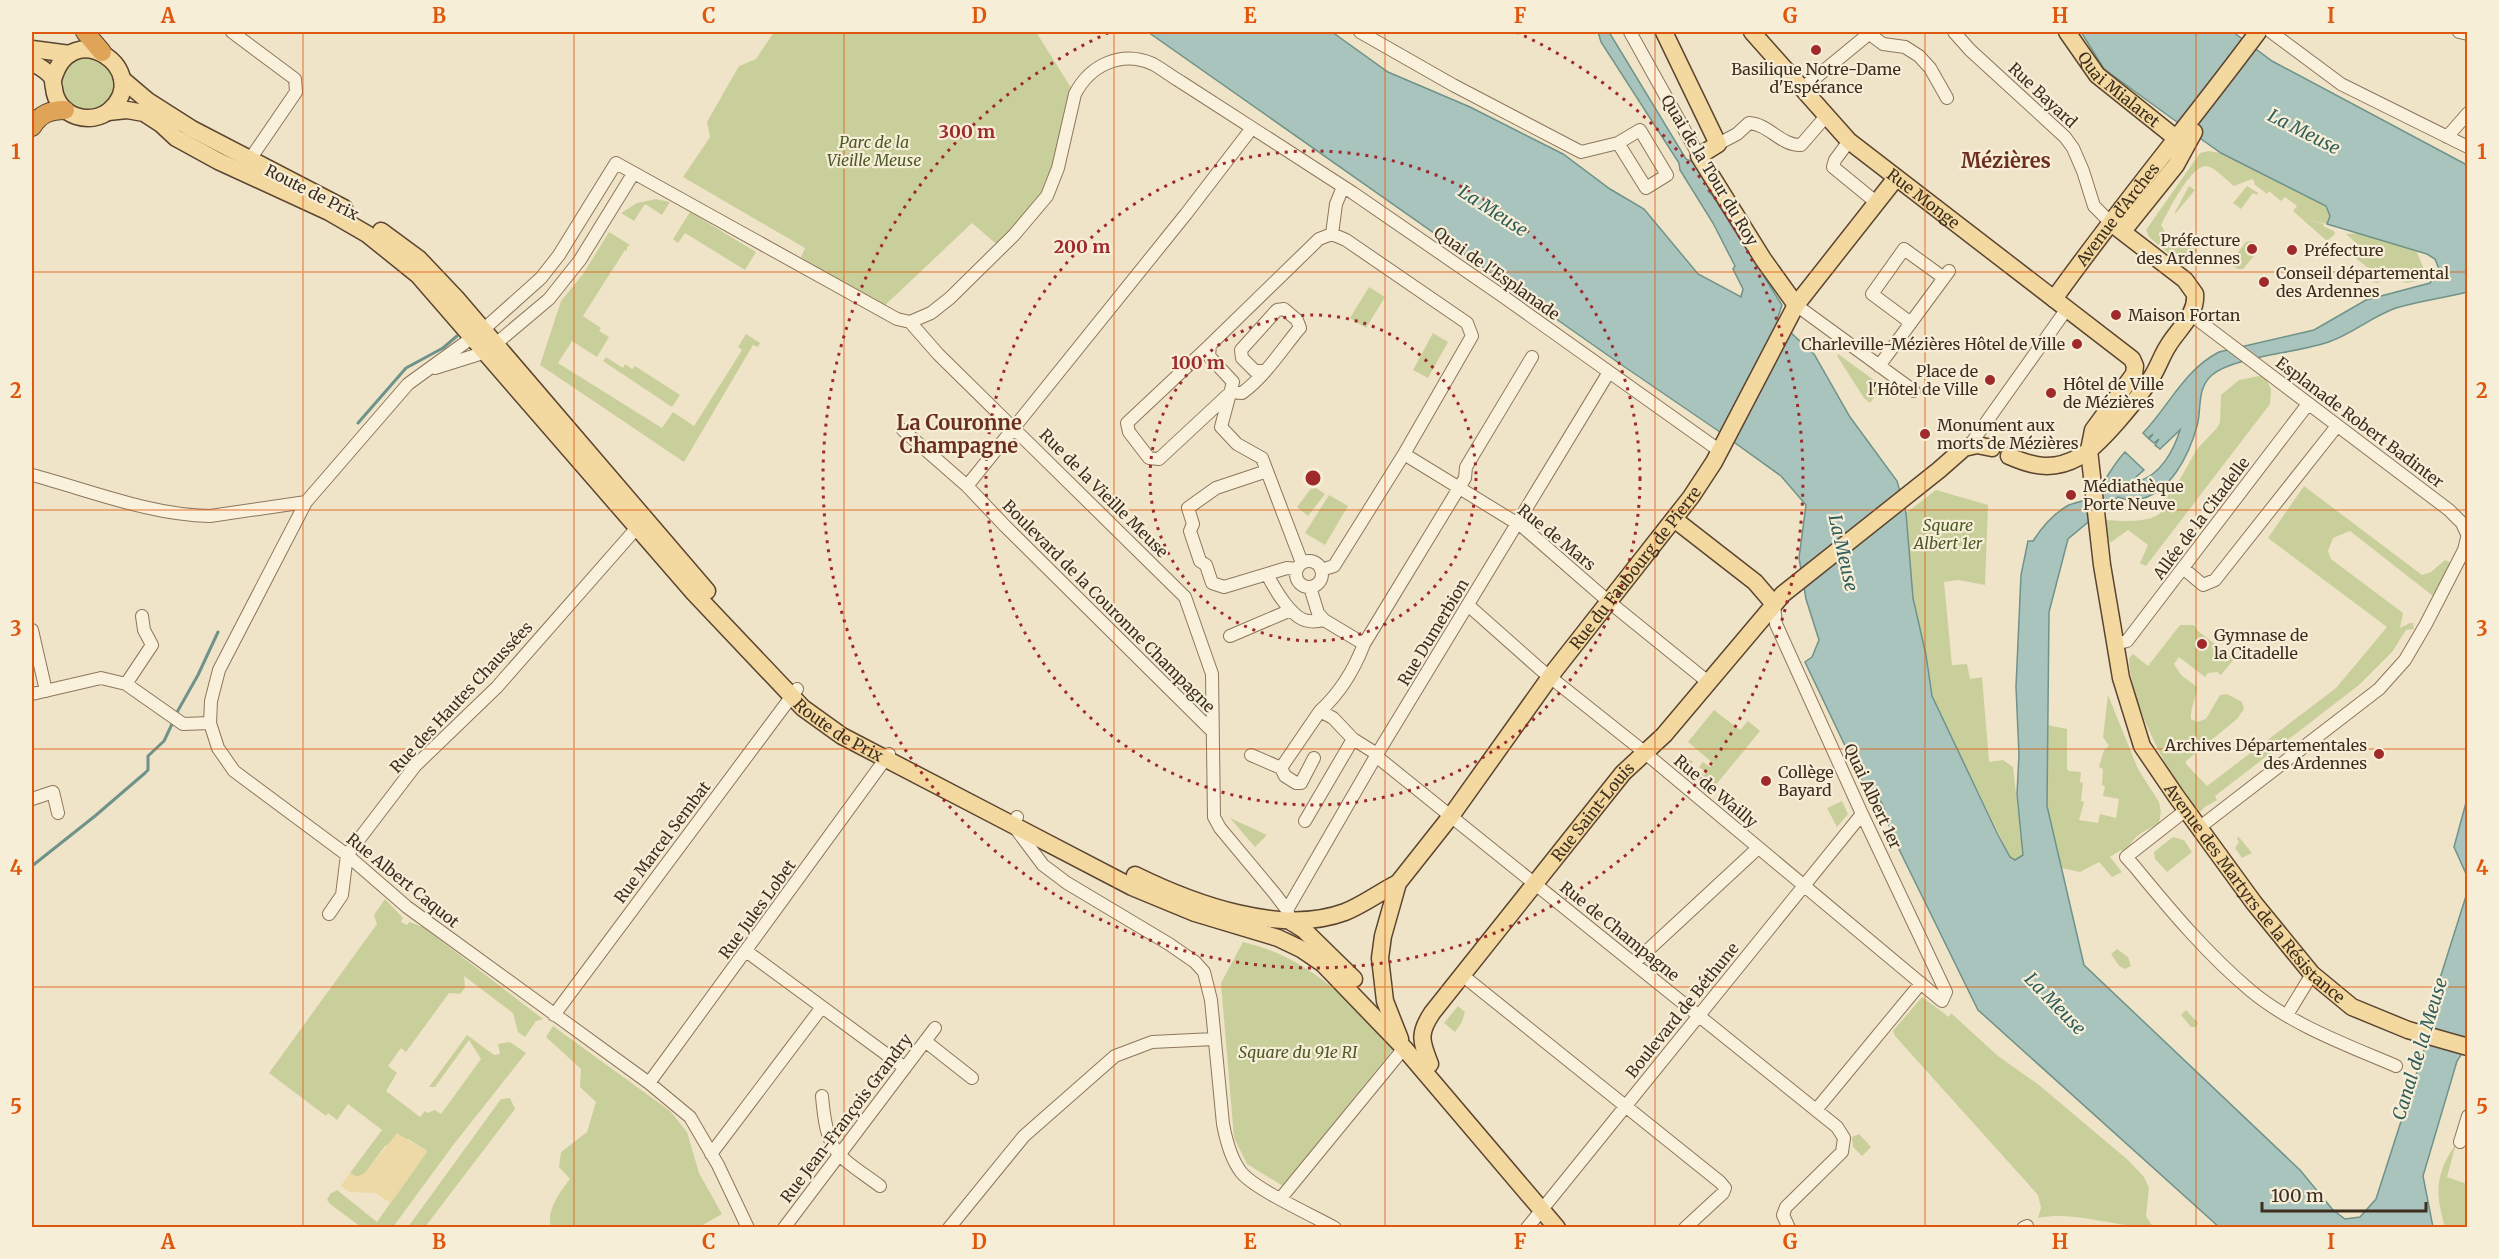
<svg xmlns="http://www.w3.org/2000/svg" width="2499" height="1259" viewBox="0 0 2499 1259" font-family="Merriweather,serif">
<style>
.green{fill:#c9cf9b}
.sand{fill:#ecd9a5}
.water{fill:#a9c4bc;stroke:#6f938a;stroke-width:1.5}
.lines{fill:none;stroke-linecap:round;stroke-linejoin:round}
.stream{stroke:#6f938a;stroke-width:3}
.minor-casing{stroke:#8d765c;stroke-width:14}
.major-casing{stroke:#5b4430;stroke-width:19}
.highway-casing{stroke:#5b4430;stroke-width:20}
.minor{stroke:#faf1dc;stroke-width:12}
.major{stroke:#f3d9a0;stroke-width:16}
.highway{stroke:#e0a458;stroke-width:18}
.grid{fill:none;stroke:#df570d;stroke-width:1.5;stroke-opacity:0.55}
.ring{fill:none;stroke:#9e2a2b;stroke-width:3;stroke-dasharray:3 6}
.poi-dot{fill:#9e2a2b;stroke:#f7eed8;stroke-width:2}
.labels{text-anchor:middle;stroke-width:4.5;stroke-linejoin:round;paint-order:stroke}
.poi-label{font-size:16px;fill:#3d2e20;stroke:#f7eed8;text-anchor:start}
.street-label{font-size:16px;fill:#3d2e20;stroke:#f7eed8}
.park-label{font-size:16px;font-style:italic;fill:#4d5a26;stroke:#f7eed8}
.water-label{font-size:18px;font-style:italic;fill:#2f5d5a;stroke:#f7eed8}
.quarter-label{font-size:20px;font-weight:bold;fill:#6b2e1e;stroke:#f7eed8}
.centre{fill:#9e2a2b;stroke:#f7eed8;stroke-width:3}
.ring-label{font-size:18px;text-anchor:middle;font-weight:bold;fill:#9e2a2b;stroke:#f7eed8;stroke-width:4.5;stroke-linejoin:round;paint-order:stroke}
.neatline{fill:none;stroke:#df570d;stroke-width:2}
.grid-label{font-size:20px;text-anchor:middle;font-weight:bold;fill:#df570d}
</style>
<rect width="100%" height="100%" fill="#f0e4c8"/>
<path class="green" d="M774 32H1036L1075 94 1054 182 1001 248 972 223 880 310 798 264 805 248 683 177 710 137 707 122 739 66 756 59Z
M61 84a27 27 0 1 1 54 0a27 27 0 1 1-54 0Z
M2209 151 2221 153 2326 206 2330 216 2327 224 2305 219 2324 224 2323 226 2334 231 2335 234 2327 241 2293 211 2297 206 2285 197 2281 201 2269 191 2267 194 2254 184 2255 182 2252 179 2234 186C2227 181 2216 168 2207 166 2191 164 2168 212 2161 225L2169 238 2197 250 2185 267 2149 237 2146 230 2200 153Z
M2189 186 2195 190 2175 214V212Z
M2247 186 2258 193 2257 195 2253 193 2241 209 2233 203Z
M656 199 670 202 662 215 645 204 634 221 621 213 637 203Z
M690 212 756 252 745 270 685 233 678 243 673 239Z
M609 232 630 245 627 247V251L625 250 583 316 601 328 599 331 609 337 597 357 572 341 558 363 662 428 673 412 694 426 742 350 738 347 746 334 760 343 758 347 753 345 684 462 540 365 561 301 583 274Z
M2361 233 2416 250 2428 279 2407 283 2384 276 2378 283 2373 282 2375 278 2370 275 2372 271 2353 256 2359 246 2346 234Z
M2252 241 2257 246 2258 251 2243 269H2238L2232 265V260L2246 242Z
M1369 287 1385 297 1366 328 1350 318Z
M1433 333 1448 342 1428 378 1413 370Z
M1838 354 1882 386 1870 403 1864 398 1837 356Z
M606 357 623 368 625 364 632 369 635 366 680 395 672 407 603 361Z
M2264 375 2271 389 2270 404 2146 566 2140 563 2148 545 2128 530 2110 543 2105 528 2106 520C2119 521 2157 524 2163 509 2163 508 2163 501 2163 499L2175 488 2197 449 2217 428 2220 422 2221 395 2239 380Z
M1313 486 1325 494 1308 516 1297 507Z
M2304 486 2422 575 2431 572 2445 560 2451 563 2450 575 2433 596 2350 531 2333 538 2328 551 2331 559 2403 613 2400 628 2410 623H2413L2414 629 2406 630 2392 652 2359 685 2215 796 2217 800 2205 807 2200 812C2169 780 2130 702 2129 658L2133 654 2148 666 2180 625H2194L2198 631 2234 659 2221 675 2217 672 2208 673 2205 677 2179 657 2174 664 2181 675 2197 687C2196 697 2190 710 2191 719L2197 722 2206 719 2220 695 2227 694 2242 702 2244 709 2237 719 2186 761V764L2207 786 2336 688 2387 627 2268 538Z
M1936 490 1988 505 1985 585 1958 580 1944 582 1952 665 1967 664 1970 679 1982 677 1989 762 2003 760 2013 767 2023 855 2020 859 2015 860 2010 857 1932 696 1926 655 1913 598 1906 513Z
M1329 495 1348 506 1325 545 1305 533Z
M2108 695 2138 769 2159 802 2161 812 2159 823C2143 832 2131 836 2126 855L2121 850 2110 857 2122 872 2112 877 2099 862 2080 872 2061 868 2047 806V725L2067 729V769L2069 771 2081 772 2080 782 2083 783 2081 801 2084 802 2079 820 2098 823 2100 814 2116 818 2119 799 2103 796 2105 786 2102 785 2103 769 2099 767 2104 750 2109 746 2103 737Z
M1714 710 1740 730 1748 721 1760 731 1715 786 1687 762 1689 759 1693 762 1691 764 1704 775 1706 772 1699 767 1703 762 1710 767 1714 764 1688 742Z
M1842 801 1848 814 1837 827 1827 808Z
M1230 818 1267 835 1255 847Z
M2238 836 2252 853 2242 858 2235 848 2239 842 2237 839Z
M2173 837 2184 840 2192 852 2167 872 2155 859 2154 852Z
M385 899 403 918 401 922 407 925 409 922 423 927 543 1019 536 1021 525 1037 518 1032 513 1013 464 976 465 988 460 994 449 993 406 1052 401 1048 388 1066 397 1073 386 1091 420 1117 425 1111 427 1113 435 1110 441 1114 481 1059 469 1040 435 1087H429L467 1035 494 1055 500 1054 498 1044 510 1042 526 1053 454 1144 393 1227H361L330 1204 327 1200 330 1194 337 1190 377 1222 427 1151 408 1139 385 1146 365 1173 357 1177 350 1173 382 1130 348 1104 337 1120 328 1113 326 1116 269 1073 377 924 374 915Z
M1243 942C1309 957 1349 1001 1395 1047L1283 1186 1247 1164 1234 1138 1221 983Z
M2117 949 2128 957 2131 966 2125 969 2119 966 2111 954Z
M1922 997 1949 1017 1951 1013 1998 1056 2039 1085 2128 1160 2144 1177 2149 1188 2146 1216 2153 1227C2115 1228 2076 1210 2038 1218L2041 1208 2038 1195 1895 1036 1893 1031Z
M1458 1006 1465 1012 1462 1022 1455 1032 1444 1023Z
M2186 1010 2198 1023 2196 1027H2191L2181 1015Z
M553 1026 670 1111 687 1132 699 1173 722 1214 699 1227H551C546 1210 560 1192 570 1179L559 1167 561 1152 587 1132 596 1102 580 1087 581 1069 546 1037Z
M510 1098 515 1109 425 1227H408L501 1099Z
M1859 1134 1871 1147 1862 1156 1853 1147 1852 1137Z
M2456 1144 2447 1177 2467 1184V1227H2445C2435 1194 2435 1173 2456 1144Z"/>
<path class="sand" d="M397 1133 427 1152 391 1203 375 1193 350 1192 341 1186 350 1173 357 1177 365 1173Z"/>
<path class="water" d="M1148 32H1332L1388 72 1470 107 1563 154 1610 189 1644 209 1698 274 1741 297 1743 289 1733 269 1735 266 1713 223 1680 170 1679 163 1601 42 1598 32H1609L1686 159 1693 162 1710 189 1708 191 1713 196 1782 305 1777 320 1814 354 1850 417 1897 481 1906 513 1913 598 1926 655 1932 696 1998 835 2010 857 2015 860 2023 855 2017 794 2019 755 2016 687 2021 575 2028 541H2033C2042 527 2054 513 2069 505 2074 503 2081 502 2086 499 2104 488 2111 466 2125 452L2144 470 2136 477 2138 481C2160 476 2174 450 2180 430L2160 449 2155 445 2159 439 2154 443 2149 439 2153 434 2148 438 2143 433C2169 406 2184 370 2219 352L2314 330 2366 300 2430 283 2439 269 2435 259 2427 254 2327 224 2330 216 2326 206 2221 153 2177 122 2104 69 2081 32H2233L2272 61 2467 165V292C2444 298 2419 301 2396 308 2373 316 2353 333 2331 341 2301 353 2234 356 2212 375 2196 389 2202 409 2197 426 2189 455 2170 495 2136 500 2131 501 2124 499 2118 497L2068 539 2049 612 2047 806 2084 965 2300 1170 2333 1210 2345 1219 2360 1217 2376 1199 2435 1016 2436 991 2467 893V1038L2463 1052 2457 1061 2423 1176 2433 1227H2219L1978 1010 1892 835 1882 803 1861 779 1805 662 1812 657 1819 640 1806 599 1799 558 1806 505 1781 476 1717 430 1616 361Z
M2467 799 2468 876H2467L2454 847Z"/>
<g class="lines">
<path class="stream" d="M358 423 406 368 443 348 457 336
M176 714 198 675 218 632
M32 866 95 816 145 773 148 770V756L164 741 173 722"/>
<g class="minor-casing">
<path id="minor" d="M232 32 295 79 296 92 246 165
M1360 32 1453 85 1581 152 1618 143 1646 188 1667 175 1640 130 1618 143
M1630 32 1699 156
M1867 32 1883 44 1905 47 1919 56 1930 68 1947 98
M1954 32 1970 50 2065 137 2073 148 2083 171 2094 206 2111 223
M2271 32 2341 84 2468 147
M2459 32 2468 34
M1803 88 1871 32
M2447 137 2468 113
M1849 141 1835 160 1833 167 1877 203
M1718 144 1737 134 1749 123C1769 124 1781 146 1801 145L1827 115
M1332 234 1336 204 1343 187
M1796 305 1914 391
M2190 314 2449 510 2462 523 2467 534
M910 322 931 313 950 298 1014 235 1047 196 1058 168 1075 94C1090 65 1121 50 1153 64 1162 69 1171 76 1181 82L1353 193 1504 297 1720 451
M1911 323 1872 294 1904 249 1944 278
M1210 345 1127 423 1129 432 1149 458 1159 459 1231 392 1242 393C1264 377 1281 351 1298 330L1300 328 1297 320 1284 309 1277 310 1241 350 1242 358 1255 371H1264
M1879 366 1949 271
M435 368 486 352 549 299 580 260 633 174
M903 430 967 486 1005 526 1212 731
M1970 445 2066 310
M1404 454 1523 527 1608 601 1708 682
M1267 471 1216 488 1188 508 1193 524 1190 531 1200 561 1206 565 1212 583 1224 587 1287 568 1297 569
M32 475C89 490 150 515 210 516L306 502
M967 486 1186 214 1252 128
M1296 574a13 13 0 1 1 26 0a13 13 0 1 1-26 0Z
M1302 563 1262 458 1237 444 1221 427 1233 382 1209 356 1210 345 1319 239 1332 234 1346 240 1467 323 1472 336 1404 454 1334 566 1321 570
M2183 568 2203 585 2215 580 2337 426
M1267 574C1274 588 1292 620 1309 621 1314 622 1320 621 1324 620
M1310 587 1318 613 1324 620 1364 644 1465 478 1466 467 1532 357
M1469 606 1540 669 1638 747 1942 1001 1946 992 1862 814 1776 624 1774 604
M32 630 46 691
M1230 636 1291 610
M2115 644 2127 641 2308 404
M126 684 152 645 144 630 142 616
M32 694 101 678 126 684 183 724 210 723
M1320 711C1341 692 1354 670 1364 644
M1251 755 1281 768
M1376 756 1837 1127 1844 1138 1842 1152 1786 1207 1783 1215 1789 1228
M1314 758 1301 783H1296L1285 776 1281 768 1320 711 1333 718 1353 739
M32 799 53 792 58 813
M2186 810 2126 857 2135 867C2171 911 2207 954 2251 991 2292 1025 2347 1045 2396 1066
M1017 817 1013 825 1043 865 1067 883 1169 944 1195 962 1204 972 1211 1000 1223 1124C1226 1140 1231 1159 1241 1172 1254 1189 1314 1216 1335 1228
M1305 821 1353 739 1377 754
M2200 827 2379 689 2405 660 2426 624 2464 550 2468 534
M1287 910 1376 756 1609 372
M329 914 342 895 347 855 415 766 497 687 641 523
M746 951 905 1068
M1634 963 1758 848
M1462 975 1720 1182 1725 1188 1723 1193 1685 1228
M554 1015 797 689
M2287 1015 2312 974
M925 1041 972 1078
M649 1083 889 754
M822 1096C827 1154 835 1153 880 1186
M1816 1110 1921 983
M2460 1142 2468 1116
M711 1154 822 1007
M1281 1198 1404 1048
M748 1228 718 1165 690 1117 649 1083 407 907 347 855 234 771 218 748 210 723 211 701 219 670 306 502 408 384 484 329 541 278 559 255 616 163 897 319 910 322 938 354 1185 597 1212 674 1214 817 1220 828 1275 894 1287 910 1292 925
M784 1228 935 1028
M949 1228 1024 1136 1115 1056 1152 1042 1214 1039
M1527 1228 1862 814
M2023 1228 2027 1226"/>
</g>
<g class="major-casing">
<g id="major">
<path d="M1664 32 1718 144 1699 156 1763 259 1796 305"/>
<path id="s1" d="M1752 32 1849 141 2132 359 2135 366 2134 374 2093 430 2089 450 2102 565 2112 624 2121 678 2142 746 2176 796 2254 903 2312 974 2352 1007 2408 1030 2468 1047"/>
<path id="s2" d="M2067 32 2097 75 2177 139"/>
<path d="M32 49 70 54"/>
<path d="M32 62C38 66 49 71 53 79 53 80 53 87 54 88 55 101 64 112 76 116 88 120 101 118 110 110 154 71 71 13 53 80"/>
<path d="M122 79 148 101 192 129 344 208"/>
<path id="s3" d="M108 112 127 110 144 113 161 124 176 138 218 161 329 212 367 234 418 275 694 593 803 708 842 736 1132 887 1195 913 1278 938 1301 949 1323 964 1404 1048 1557 1228"/>
<path d="M381 231 419 259 456 298 707 591"/>
<path d="M2123 231 2176 165 2194 132"/>
<path id="s4" d="M2054 299C2119 208 2191 122 2258 32"/>
<path d="M2009 456C2034 467 2054 471 2079 457 2099 447 2141 395 2153 375 2159 365 2162 355 2168 346 2178 329 2197 315 2195 294L2185 280 2111 223"/>
<path d="M1674 519 1755 582 1774 604"/>
<path d="M1135 875C1194 904 1281 936 1345 912 1363 905 1380 892 1398 883"/>
<path d="M1290 921 1304 930 1354 979"/>
<path id="s5" d="M1400 1039 1385 1001 1380 958 1383 936 1398 883 1451 816 1555 670 1691 497 1714 462 1796 305 1896 178"/>
<path id="s6" d="M1430 1064C1421 1041 1418 1034 1432 1013L1607 793 1623 773 1664 735 1783 594 1939 470 1964 448 1977 445 1992 448"/>
</g>
</g>
<g class="highway-casing">
<path id="highway" d="M85 32 102 52
M32 127C40 114 50 110 65 110"/>
</g>
<use href="#minor" class="minor"/>
<use href="#major" class="major"/>
<use href="#highway" class="highway"/>
</g>
<path class="grid" d="M303 32V1228M574 32V1228M844 32V1228M1114 32V1228M1385 32V1228M1655 32V1228M1925 32V1228M2196 32V1228M32 272H2468M32 510H2468M32 749H2468M32 987H2468"/>
<g class="ring">
<circle cx="1313" cy="478" r="163"/>
<circle cx="1313" cy="478" r="327"/>
<path d="M1516 32A490 490 0 1 1 1110 32"/>
</g>
<g class="poi-dot">
<circle cx="1816" cy="50" r="6"/>
<circle cx="2252" cy="249" r="6"/>
<circle cx="2292" cy="250" r="6"/>
<circle cx="2264" cy="282" r="6"/>
<circle cx="2116" cy="315" r="6"/>
<circle cx="2077" cy="344" r="6"/>
<circle cx="1990" cy="380" r="6"/>
<circle cx="2051" cy="393" r="6"/>
<circle cx="1925" cy="434" r="6"/>
<circle cx="2071" cy="495" r="6"/>
<circle cx="2202" cy="644" r="6"/>
<circle cx="2379" cy="754" r="6"/>
<circle cx="1766" cy="781" r="6"/>
</g>
<g class="labels">
<g class="poi-label">
<text x="1816" y="75" text-anchor="middle">Basilique Notre-Dame<tspan x="1816" dy="18">d'Espérance</tspan></text>
<text x="2240" y="246" text-anchor="end">Préfecture<tspan x="2240" dy="18">des Ardennes</tspan></text>
<text x="2304" y="256">Préfecture</text>
<text x="2276" y="279">Conseil départemental<tspan x="2276" dy="18">des Ardennes</tspan></text>
<text x="2128" y="321">Maison Fortan</text>
<text x="2065" y="350" text-anchor="end">Charleville-Mézières Hôtel de Ville</text>
<text x="1978" y="377" text-anchor="end">Place de<tspan x="1978" dy="18">l'Hôtel de Ville</tspan></text>
<text x="2063" y="390">Hôtel de Ville<tspan x="2063" dy="18">de Mézières</tspan></text>
<text x="1937" y="431">Monument aux<tspan x="1937" dy="18">morts de Mézières</tspan></text>
<text x="2083" y="492">Médiathèque<tspan x="2083" dy="18">Porte Neuve</tspan></text>
<text x="2214" y="641">Gymnase de<tspan x="2214" dy="18">la Citadelle</tspan></text>
<text x="2367" y="751" text-anchor="end">Archives Départementales<tspan x="2367" dy="18">des Ardennes</tspan></text>
<text x="1778" y="778">Collège<tspan x="1778" dy="18">Bayard</tspan></text>
</g>
<g class="street-label">
<text dy="6" stroke="none"><textPath href="#s2" startOffset="78">Quai Mialaret</textPath></text>
<text transform="translate(2043 95) rotate(43)" y="6">Rue Bayard</text>
<text transform="translate(1710 170) rotate(59)" y="6">Quai de la Tour du Roy</text>
<text transform="translate(312 192) rotate(27)" y="6">Route de Prix</text>
<text dy="6" stroke="none"><textPath href="#s1" startOffset="240">Rue Monge</textPath></text>
<text dy="6" stroke="none"><textPath href="#s4" startOffset="106">Avenue d'Arches</textPath></text>
<text transform="translate(1497 273) rotate(35)" y="6">Quai de l'Esplanade</text>
<text transform="translate(2360 422) rotate(37)" y="6">Esplanade Robert Badinter</text>
<text transform="translate(1104 493) rotate(45)" y="6">Rue de la Vieille Meuse</text>
<text transform="translate(2201 518) rotate(-53)" y="6">Allée de la Citadelle</text>
<text transform="translate(1557 537) rotate(39)" y="6">Rue de Mars</text>
<text dy="6" stroke="none"><textPath href="#s5" startOffset="556">Rue du Faubourg de Pierre</textPath></text>
<text transform="translate(1109 606) rotate(45)" y="6">Boulevard de la Couronne Champagne</text>
<text transform="translate(1433 632) rotate(-59)" y="6">Rue Dumerbion</text>
<text transform="translate(461 697) rotate(-47)" y="6">Rue des Hautes Chaussées</text>
<text dy="6" stroke="none"><textPath href="#s3" startOffset="978">Route de Prix</textPath></text>
<text transform="translate(1716 791) rotate(40)" y="6">Rue de Wailly</text>
<text transform="translate(1873 796) rotate(65)" y="6">Quai Albert 1er</text>
<text dy="6" stroke="none"><textPath href="#s6" startOffset="312">Rue Saint-Louis</textPath></text>
<text transform="translate(662 842) rotate(-53)" y="6">Rue Marcel Sembat</text>
<text transform="translate(403 880) rotate(39)" y="6">Rue Albert Caquot</text>
<text dy="6" stroke="none"><textPath href="#s1" startOffset="1096">Avenue des Martyrs de la Résistance</textPath></text>
<text transform="translate(757 909) rotate(-54)" y="6">Rue Jules Lobet</text>
<text transform="translate(1620 931) rotate(39)" y="6">Rue de Champagne</text>
<text transform="translate(1682 1010) rotate(-51)" y="6">Boulevard de Béthune</text>
<text transform="translate(846 1118) rotate(-53)" y="6">Rue Jean-François Grandry</text>
</g>
<g class="park-label">
<text x="874" y="148">Parc de la<tspan x="874" dy="18">Vieille Meuse</tspan></text>
<text x="1948" y="531">Square<tspan x="1948" dy="18">Albert 1er</tspan></text>
<text x="1298" y="1058">Square du 91e RI</text>
</g>
<g class="water-label">
<text transform="translate(2304 132) rotate(27)" y="6">La Meuse</text>
<text transform="translate(1493 211) rotate(33)" y="6">La Meuse</text>
<text transform="translate(1843 553) rotate(77)" y="6">La Meuse</text>
<text transform="translate(2055 1004) rotate(46)" y="6">La Meuse</text>
<text transform="translate(2420 1049) rotate(-73)" y="6">Canal de la Meuse</text>
</g>
<g class="quarter-label">
<text x="2006" y="168">Mézières</text>
<text x="959" y="430">La Couronne<tspan x="959" dy="23">Champagne</tspan></text>
</g>
</g>
<circle cx="1313" cy="478" r="9" class="centre"/>
<g class="ring-label">
<text x="967" y="138">300 m</text>
<text x="1082" y="253">200 m</text>
<text x="1198" y="369">100 m</text>
</g>
<rect width="2499" height="1259" fill="none" stroke="#f7eed8" stroke-width="66"/>
<path d="M2262 1202v9h164v-9" fill="none" stroke="#3d2e20" stroke-width="3"/>
<text x="2271" y="1202" font-size="18" fill="#3d2e20" stroke="#f7eed8" stroke-width="4.5" paint-order="stroke">100 m</text>
<rect x="33" y="33" width="2433" height="1193" class="neatline"/>
<g class="grid-label">
<text x="168" y="23">A</text>
<text x="439" y="23">B</text>
<text x="709" y="23">C</text>
<text x="979" y="23">D</text>
<text x="1250" y="23">E</text>
<text x="1520" y="23">F</text>
<text x="1790" y="23">G</text>
<text x="2060" y="23">H</text>
<text x="2331" y="23">I</text>
<text x="16" y="159">1</text>
<text x="2482" y="159">1</text>
<text x="16" y="398">2</text>
<text x="2482" y="398">2</text>
<text x="16" y="636">3</text>
<text x="2482" y="636">3</text>
<text x="16" y="875">4</text>
<text x="2482" y="875">4</text>
<text x="16" y="1114">5</text>
<text x="2482" y="1114">5</text>
<text x="168" y="1249">A</text>
<text x="439" y="1249">B</text>
<text x="709" y="1249">C</text>
<text x="979" y="1249">D</text>
<text x="1250" y="1249">E</text>
<text x="1520" y="1249">F</text>
<text x="1790" y="1249">G</text>
<text x="2060" y="1249">H</text>
<text x="2331" y="1249">I</text>
</g>
</svg>
